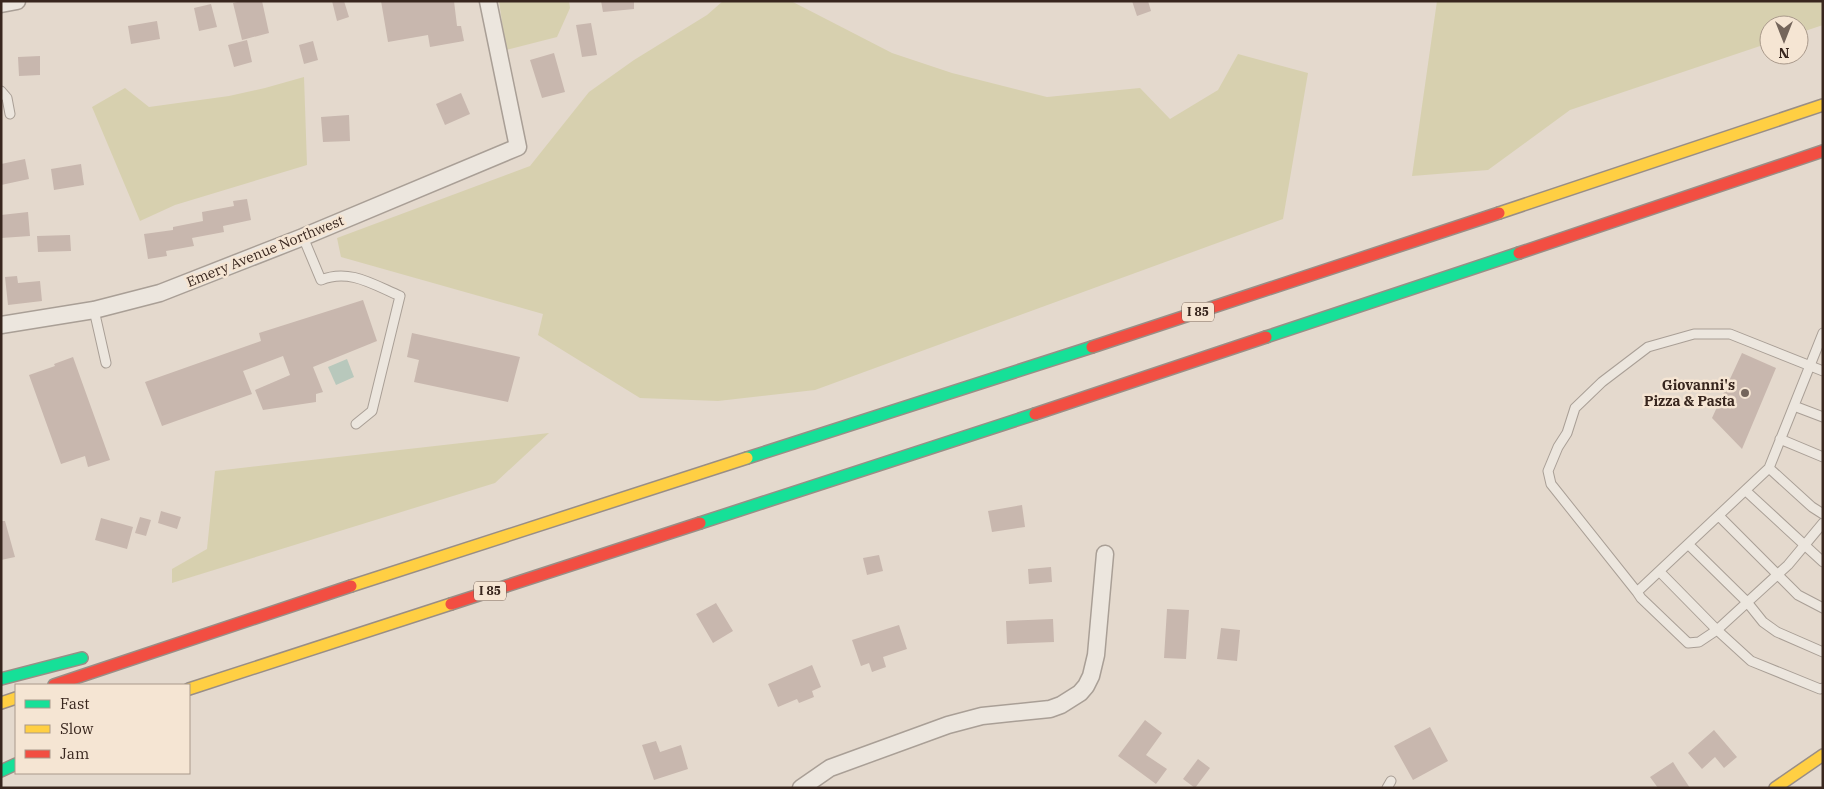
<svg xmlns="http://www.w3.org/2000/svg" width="1824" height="789" viewBox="0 0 1824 789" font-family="'IBM Plex Serif',serif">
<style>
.green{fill:#d7d0af}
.water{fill:#b8c8bc}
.building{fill:#c8b7ae}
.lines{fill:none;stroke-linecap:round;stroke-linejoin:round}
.lane-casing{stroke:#a99f96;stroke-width:11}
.street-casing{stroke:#a99f96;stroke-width:19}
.fast-casing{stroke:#998e86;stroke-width:14}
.slow-casing{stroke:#998e86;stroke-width:14}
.jam-casing{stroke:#998e86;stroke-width:14}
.lane{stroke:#ece6de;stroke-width:9}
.street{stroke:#ece6de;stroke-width:16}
.fast{stroke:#16e098;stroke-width:11}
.slow{stroke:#ffcf43;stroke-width:11}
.jam{stroke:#f24e42;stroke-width:11}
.poi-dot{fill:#74655b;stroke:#f5e5d3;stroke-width:2}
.labels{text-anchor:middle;stroke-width:5;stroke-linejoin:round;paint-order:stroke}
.shield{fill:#f5e5d3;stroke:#715f54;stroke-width:1}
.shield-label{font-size:12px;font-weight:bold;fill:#38261e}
.street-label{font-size:14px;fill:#38261e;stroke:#f5e5d3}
.poi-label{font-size:14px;font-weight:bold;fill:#38261e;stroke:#f5e5d3;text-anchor:end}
</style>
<rect width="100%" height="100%" fill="#e4d9cd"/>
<path class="green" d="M499 1H569L570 8 557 37 506 50Z
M723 1H791L892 53 952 73 1047 97 1140 88 1170 119 1218 90 1238 54 1308 73 1283 219 815 390 718 401 640 398 538 335 543 314 341 257 337 238 530 166 589 92 634 60 707 15Z
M1437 1H1823V25L1799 33V25H1769V43L1570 110 1488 170 1412 176Z
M304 77 307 165 175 205 140 221 92 107 125 88 149 107 229 96 265 88Z
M549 433 495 483 172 583V569L207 549 215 471Z"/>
<path class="water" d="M347 359 354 377 336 385 328 367Z"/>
<path class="building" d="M241 1H262L269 33 242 40 233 3Z
M332 1H344L349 17 337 21Z
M381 1H454L457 26H461L464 41 430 47 428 35 388 42Z
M601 1H634V9L603 12Z
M1132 1H1148L1151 11 1137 16Z
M211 4 217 27 199 31 194 8Z
M157 21 160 39 131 44 128 26Z
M591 23 597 55 582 57 576 25Z
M247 40 252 62 234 67 228 45Z
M313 41 318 60 304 64 299 45Z
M554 53 565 92 542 98 530 60Z
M40 56V75L19 76 18 57Z
M461 93 470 114 445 125 436 104Z
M349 115 350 141 323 142 321 117Z
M25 159 29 179 1 185V164Z
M81 164 84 185 54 190 51 169Z
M247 199 251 220 223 226 224 232 192 238 194 246 166 251 167 256 148 259 144 234 173 230V227L203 221 202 212 234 206 233 201Z
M28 212 30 236 1 238V215Z
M70 235 71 251 38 252 37 236Z
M17 276 18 283 40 281 42 301 8 305 5 277Z
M363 300 377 341 313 367 323 392 316 394V402L263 410 255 390 290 375 283 356 243 371 252 394 162 426 145 382 261 341 259 333Z
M412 333 520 357 508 402 414 382 419 360 407 357Z
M1742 353 1776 368 1742 449 1712 418Z
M73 357 110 460 88 467 85 456 61 464 29 375 55 366 54 364Z
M1022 505 1025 527 992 532 988 511Z
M161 511 181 517 177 529 158 523Z
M140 517 151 520 146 536 135 533Z
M101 518 133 527 127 549 95 540Z
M1 521H5L15 557 1 560Z
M879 555 883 571 867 575 863 558Z
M1051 567 1052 582 1029 584 1028 569Z
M716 603 733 631 713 643 696 614Z
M1167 609 1189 610 1186 659 1164 658Z
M1053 619 1054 642 1007 644 1006 621Z
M899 625 907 649 883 657 886 667 872 672 869 663 861 666 852 640Z
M1221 628 1240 630 1237 661 1217 659Z
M812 665 821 687 812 691 814 697 799 703 797 699 778 707 768 684Z
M1145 720 1162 733 1146 755 1167 769 1156 784 1118 756Z
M1430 727 1448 761 1413 780 1394 746Z
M1714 730 1737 757 1724 768 1715 757 1702 769 1688 753Z
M656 741 660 752 681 745 688 769 654 780 642 745Z
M1198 759 1210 768 1195 788 1183 779Z
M1673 762 1678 770 1690 788H1658L1650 777Z"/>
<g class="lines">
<g class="lane-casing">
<path id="lane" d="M1 91 7 98 10 114
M303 237 321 280C349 268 374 285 400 296L372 411 356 424
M94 310 106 363
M1794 406 1823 417
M1780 439 1823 457
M1769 468 1823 333
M1746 491 1823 562
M1823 514 1812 507 1769 468 1637 592 1641 598 1688 643 1699 642 1717 630 1788 565 1823 523
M1719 516 1798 595 1823 608
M1689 545 1747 602 1763 622 1777 632 1823 652
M1660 572 1717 630 1751 661 1820 689 1823 688
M1637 592 1551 484 1548 471 1558 447 1567 433 1575 408 1602 382 1648 347 1694 334H1730L1823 371
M1387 788 1391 781"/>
</g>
<g class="street-casing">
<path id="street" d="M1 4 17 1
M1 325 94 310 160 293 303 237 518 147 488 1
M801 788 830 768 948 725 982 716 1050 709 1061 705 1080 693 1086 686 1091 676 1096 655 1105 554"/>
</g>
<g class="fast-casing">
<path id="fast" d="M1266 337 1519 253
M747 458 1092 347
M700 523 1035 414
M1 679 82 658
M1 771 16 764"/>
</g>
<g class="slow-casing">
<path id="slow" d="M1499 213 1823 105
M351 586 747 458
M189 689 451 604
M1 703 16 698
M1775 788 1823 755"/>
</g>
<g class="jam-casing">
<path id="jam" d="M1519 253 1823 151
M1092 347 1499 213
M1035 414 1266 337
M451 604 700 523
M54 685 351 586"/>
</g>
<use href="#lane" class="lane"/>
<use href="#street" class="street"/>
<use href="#fast" class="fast"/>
<use href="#slow" class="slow"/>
<use href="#jam" class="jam"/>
</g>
<circle class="poi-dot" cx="1745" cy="393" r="5"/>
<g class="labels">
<g class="shield">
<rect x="1182" y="302.5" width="32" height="19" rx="4"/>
<rect x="474" y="581.5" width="32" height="19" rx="4"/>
</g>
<g class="shield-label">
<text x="1198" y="316">I 85</text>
<text x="490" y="595">I 85</text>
</g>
<g class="street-label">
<text transform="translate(265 251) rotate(-22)" y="5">Emery Avenue Northwest</text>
</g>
<g class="poi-label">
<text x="1735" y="390">Giovanni's<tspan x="1735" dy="16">Pizza &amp; Pasta</tspan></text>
</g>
</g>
<rect width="1824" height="789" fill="none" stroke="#38261e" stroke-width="5"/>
<rect x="15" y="684" width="175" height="90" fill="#f5e5d3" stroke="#a9998b"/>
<rect x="25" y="700" width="25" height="8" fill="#16e098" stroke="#a9998b"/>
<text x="60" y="709" font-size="15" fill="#38261e">Fast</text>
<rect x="25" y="725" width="25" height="8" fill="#ffcf43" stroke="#a9998b"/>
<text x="60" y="734" font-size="15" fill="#38261e">Slow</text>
<rect x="25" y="750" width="25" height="8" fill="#f24e42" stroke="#a9998b"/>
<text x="60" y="759" font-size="15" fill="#38261e">Jam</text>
<g transform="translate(1784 40) rotate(180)"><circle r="24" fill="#f5e5d3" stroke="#a9998b"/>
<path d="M0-4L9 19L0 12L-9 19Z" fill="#74655b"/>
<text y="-8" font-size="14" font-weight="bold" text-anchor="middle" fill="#38261e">N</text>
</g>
</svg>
